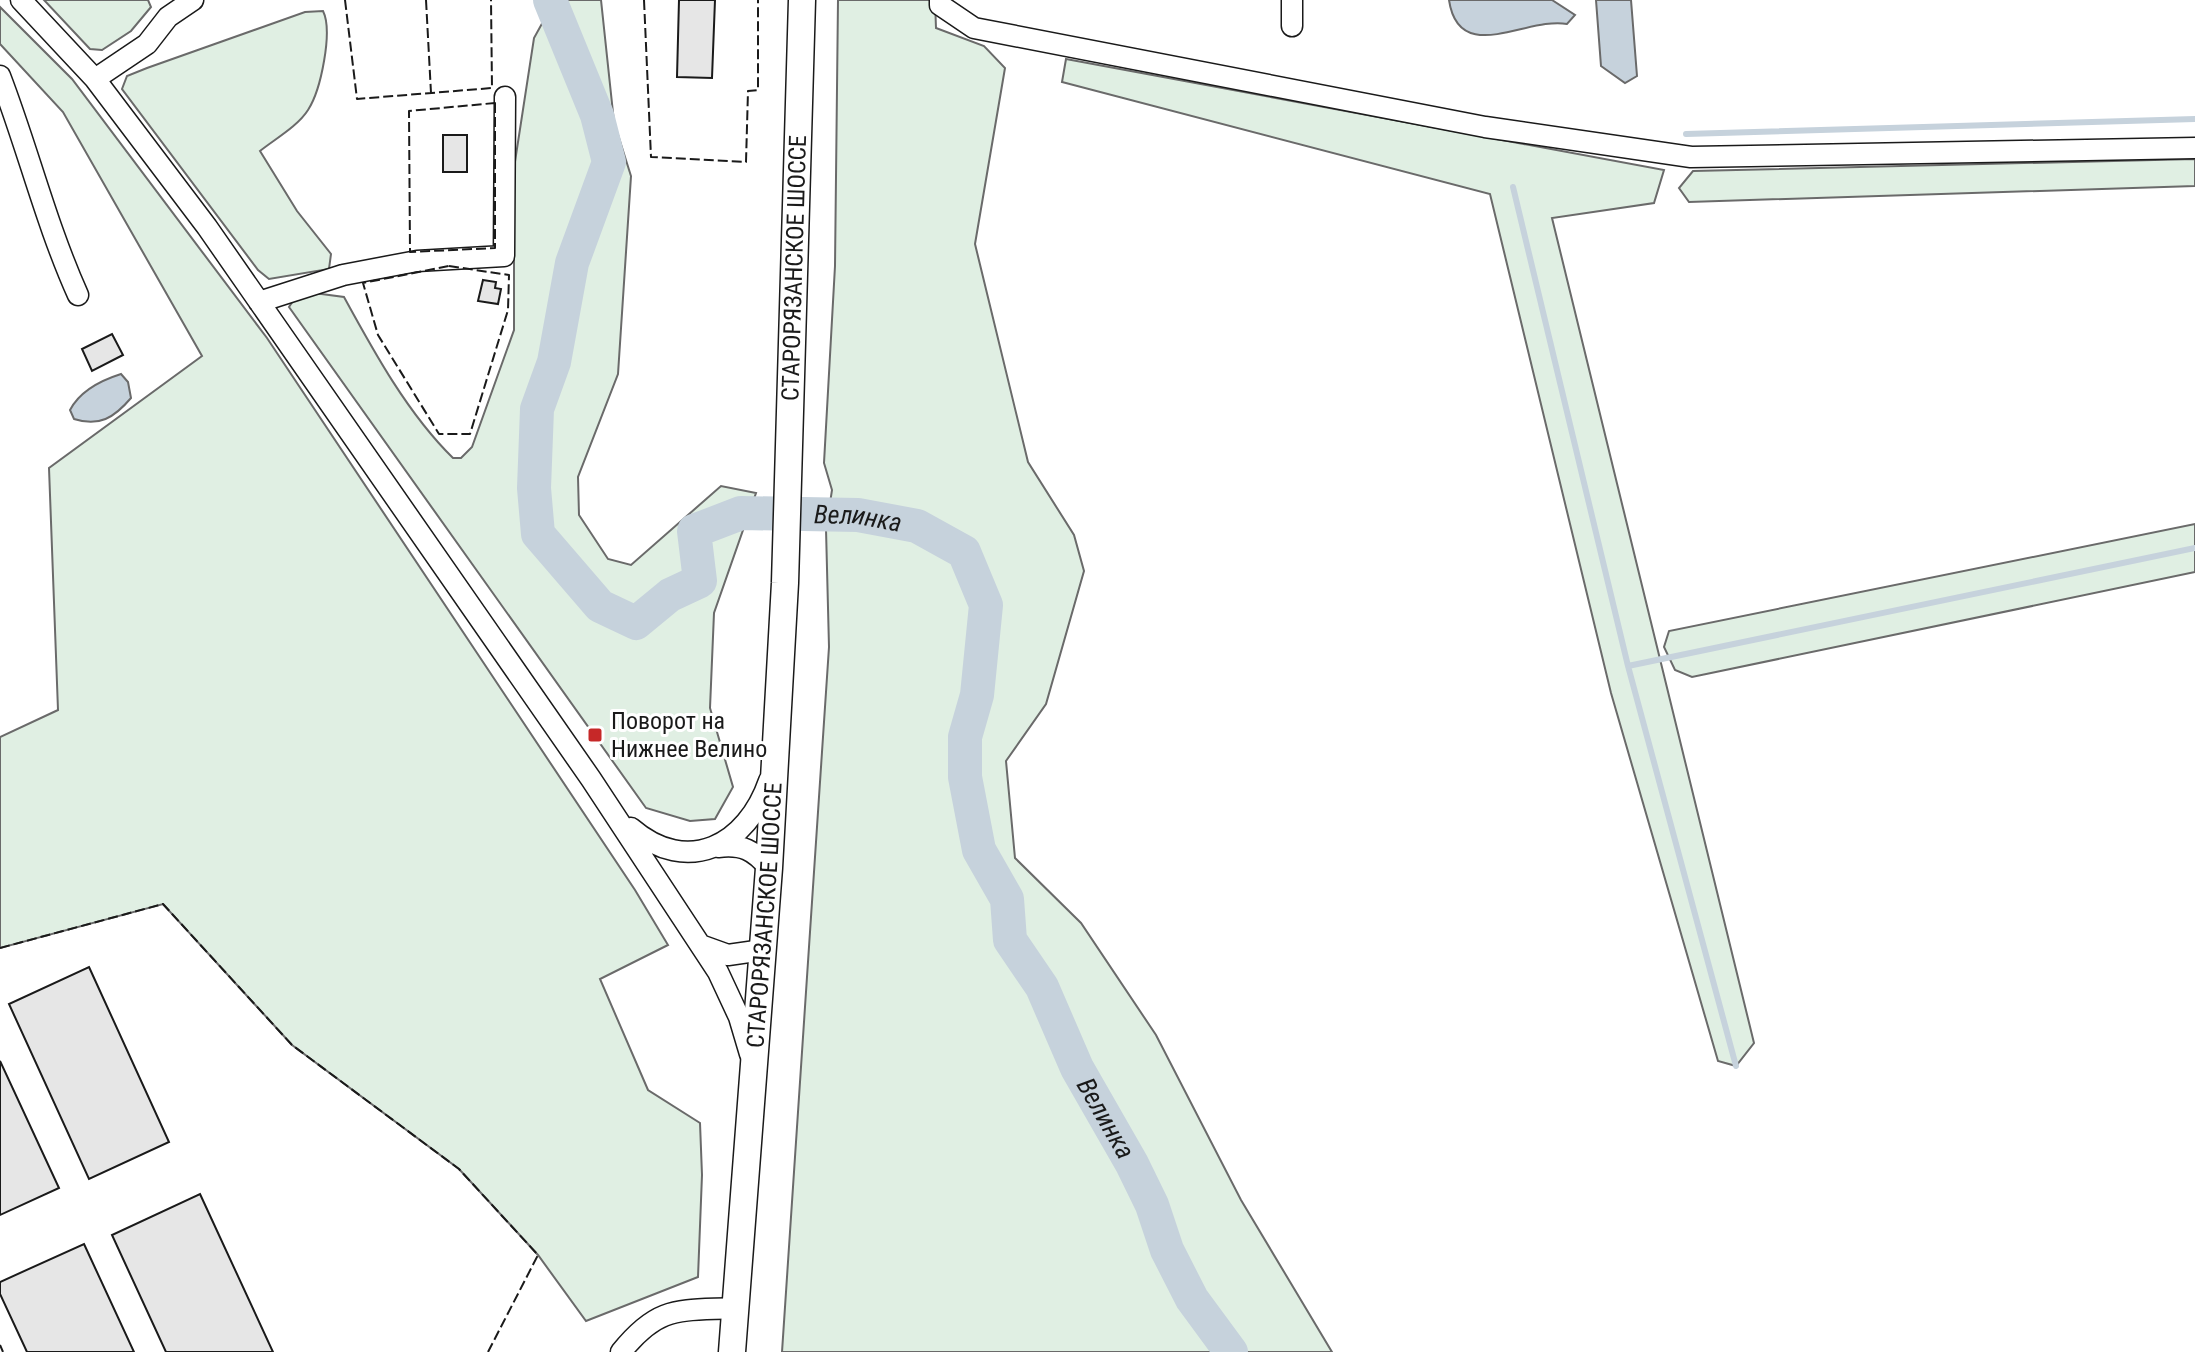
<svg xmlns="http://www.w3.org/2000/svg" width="2195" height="1352" viewBox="0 0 2195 1352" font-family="'Roboto Condensed',sans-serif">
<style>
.green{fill:#e0efe3;stroke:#6a6a6a;stroke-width:2}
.water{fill:#c6d2dc;stroke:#6a6a6a;stroke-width:2}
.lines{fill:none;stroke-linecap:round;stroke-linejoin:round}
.stream{stroke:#c6d2dc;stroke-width:6}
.river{stroke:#c6d2dc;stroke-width:34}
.building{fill:#e6e6e6;stroke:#1a1a1a;stroke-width:2}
.minor-casing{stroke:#1a1a1a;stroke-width:23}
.major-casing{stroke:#1a1a1a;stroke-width:29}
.minor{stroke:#fff;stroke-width:20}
.major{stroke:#fff;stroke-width:26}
.fence{stroke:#1a1a1a;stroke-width:2;stroke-dasharray:10 4;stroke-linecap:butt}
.poi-dot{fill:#c62828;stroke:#fff;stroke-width:3}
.labels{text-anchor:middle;stroke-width:6;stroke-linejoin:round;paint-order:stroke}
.street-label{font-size:24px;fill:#1a1a1a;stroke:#fff}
.poi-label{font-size:24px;fill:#1a1a1a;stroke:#fff;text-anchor:start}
.water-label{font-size:26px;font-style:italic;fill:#1a1a1a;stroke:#fff}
</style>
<rect width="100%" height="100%" fill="#fff"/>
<path class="green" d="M44 0H148L151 7 131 31 102 50 90 49Z
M555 0H601L614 122 631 176 618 374 578 477 579 515 608 559 631 565 721 486 756 493 714 613 710 708 733 787 715 819 690 821 646 808 289 307 295 298 314 293 344 297C374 352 408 414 453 458H461L472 447 514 330V168L534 38Z
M838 0H935L936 28 984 46 1005 68 975 244 1028 462 1074 535 1084 571 1046 704 1006 761 1015 858 1081 923 1156 1035 1241 1200 1332 1352H782L829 647 826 529 832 490 824 463 835 266Z
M0 7 72 79 267 338 635 890 668 945 600 979 648 1090 700 1123 702 1175 698 1277 586 1321 538 1255 459 1169 292 1045 163 904 0 948V737L58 710 49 468 202 356 63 112 0 44Z
M323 11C333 31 321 90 308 110 298 126 275 139 260 151L297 211 331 254 329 269 269 279 258 270 122 89 127 76 147 68 305 12Z
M1066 59 1664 170 1654 203 1552 218 1754 1043 1736 1066 1718 1061 1611 693 1490 194 1062 82Z
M2195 159V186L1689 202 1679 188 1693 171Z
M2195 524V572L1692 677 1675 670 1664 647 1669 631Z"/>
<path class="water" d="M1449 0H1552L1575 15 1567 24C1528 16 1459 67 1449 0Z
M1596 0H1631L1637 76 1625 83 1601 66Z
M121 374 128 382 131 398C114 418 99 427 74 419L70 410C80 391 102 380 121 374Z"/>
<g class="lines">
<path class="stream" d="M1686 134 2195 119
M1513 187 1628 666 1736 1066
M1628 666 2195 548"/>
<path class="river" id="s1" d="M550 0 597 115 609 162 572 263 554 362 537 409 534 488 538 534 600 606 636 623 670 595 700 581 694 531 741 513 858 515 917 526 964 552 986 605 977 695 965 737V777L979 850 1007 899 1010 940 1042 987 1077 1068 1132 1164 1152 1205 1167 1250 1192 1299 1231 1352"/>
</g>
<path class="building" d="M679 0H715L712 78 677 77Z
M443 135H467V172H443Z
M483 280 496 282 495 288 501 289 498 304 478 301Z
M112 334 123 355 92 371 82 349Z
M89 967 169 1142 89 1179 9 1004Z
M0 1061 59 1188 0 1215Z
M200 1194 273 1352H166L112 1235Z
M84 1244 134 1352H27L0 1294V1282Z"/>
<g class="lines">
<g class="minor-casing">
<path id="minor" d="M21 0 95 79 207 227 591 779 718 972 739 1017 750 1054
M940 0V5L974 28 1485 127 1691 157 2195 148
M1292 26V0
M0 76C28 149 46 224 78 295
M95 79 147 44 168 17 193 0
M259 302 343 275 417 261 504 256 505 97
M631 828C688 877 747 845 769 781
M718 847C742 844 754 850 769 868
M703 946 728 955 763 950
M621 1352C659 1305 678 1311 735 1308"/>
</g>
<g class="major-casing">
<g id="major">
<path id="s2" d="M732 1352 769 868 785 583 802 0"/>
</g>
</g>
<use href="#minor" class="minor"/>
<use href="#major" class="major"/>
<path class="fence" d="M345 0 357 99 492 88 491 0
M426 0 431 93
M644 0 651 157 746 162 748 91 758 90V0
M495 103V248L410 252 409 111Z
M449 266 509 275 508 310 470 434H439L378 335 363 283Z
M0 948 163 904 292 1045 459 1169 538 1255 488 1352
M0 1345 3 1352"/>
</g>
<rect class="poi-dot" x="587" y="727" width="16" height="16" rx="4"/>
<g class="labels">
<g class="street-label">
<text dy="8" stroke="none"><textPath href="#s2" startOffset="1086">СТАРОРЯЗАНСКОЕ ШОССЕ</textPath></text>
<text dy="8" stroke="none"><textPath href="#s2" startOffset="438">СТАРОРЯЗАНСКОЕ ШОССЕ</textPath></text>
</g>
<g class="poi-label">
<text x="611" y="729">Поворот на<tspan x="611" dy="28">Нижнее Велино</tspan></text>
</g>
<g class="water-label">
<text dy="9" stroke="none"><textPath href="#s1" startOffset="986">Велинка</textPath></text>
<text dy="9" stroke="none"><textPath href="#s1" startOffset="1706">Велинка</textPath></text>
</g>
</g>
</svg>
